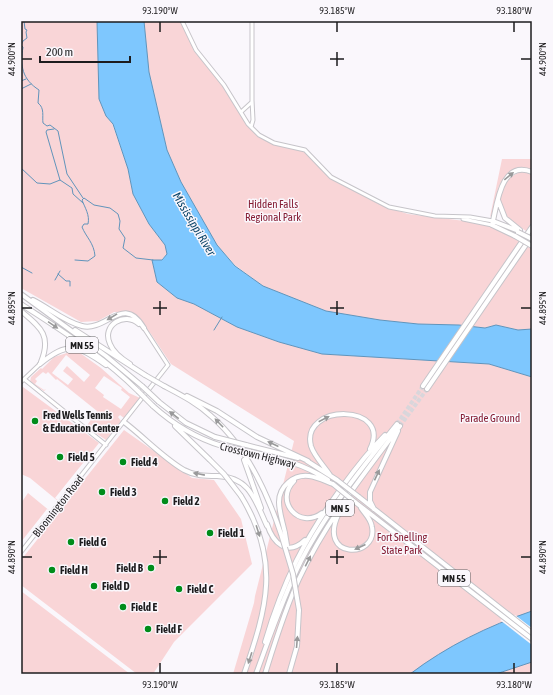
<svg xmlns="http://www.w3.org/2000/svg" width="553" height="695" viewBox="0 0 553 695" font-family="'Asap Condensed',sans-serif">
<style>
.green{fill:#f9d5d7;fill-rule:evenodd}
.water{fill:#7ec7fe;stroke:#6194bb}
.pier{fill:#faf7fc}
.lines{fill:none;stroke-linecap:round;stroke-linejoin:round}
.stream{stroke:#6194bb;stroke-width:1}
.highway-tunnel{stroke:#d9d6db;stroke-width:4;stroke-dasharray:4 2;stroke-linecap:butt}
.minor-casing{stroke:#c6c4c9;stroke-width:5}
.highway-casing{stroke:#c6c4c9;stroke-width:6}
.minor{stroke:#fff;stroke-width:3}
.highway{stroke:#fff;stroke-width:4}
.highway-bridge-casing{stroke:#c6c4c9;stroke-width:6;stroke-linecap:butt}
.highway-bridge{stroke:#fff;stroke-width:4}
.oneway{fill:#99999a}
.ticks{fill:none;stroke:#1d1c1e;stroke-width:1.5}
.poi-dot{fill:#008c1a;stroke:#faf7fc;stroke-width:1.5}
.labels{text-anchor:middle;stroke-width:3;stroke-linejoin:round;paint-order:stroke}
.shield{fill:#faf7fc;stroke:#5f5e61;stroke-width:1}
.shield-label{font-size:10px;font-weight:bold;fill:#1d1c1e}
.park-label{font-size:11px;fill:#841c33;stroke:#faf7fc}
.poi-label{font-size:11px;font-weight:bold;fill:#1d1c1e;stroke:#faf7fc;text-anchor:start}
.street-label{font-size:11px;fill:#1d1c1e;stroke:#faf7fc}
.water-label{font-size:12px;font-style:italic;fill:#094367;stroke:#faf7fc}
.neatline{fill:none;stroke:#1d1c1e;stroke-width:1.5}
.ticks-label{font-size:10px;text-anchor:middle;fill:#1d1c1e}
</style>
<rect width="100%" height="100%" fill="#faf7fc"/>
<path class="green" d="M21 21H97L99 99 106 116 112 123 128 169 133 194 149 224 165 245 167 254 161 260H152L157 282 177 298 194 304 237 327 279 342 322 354 489 364 532 377V674H233L254 603 255 596 294 441 171 364 151 334 133 314 127 312H114L98 321 81 322 21 288Z
M144 21H181L194 51 229 93 246 123 258 135 279 145 302 150 315 160 334 180 386 207 408 214 465 221 493 227 532 248V329L518 330 496 325 485 328 459 325 418 324 380 320 326 311 263 286 235 265 217 245 181 182 167 150 149 72Z
M502 159H532V170C525 168 521 169 514 172 489 183 502 204 490 217Z
M523 171 532 173V222L526 231 506 217 499 199C503 185 508 176 523 171Z
M70 352 80 353 101 368 129 393 140 398 124 418 120 415 118 417 121 421 106 440 87 427 88 424 97 411 57 379 56 380 48 372 46 374 43 372 35 379 37 381 35 384 44 390 46 389 44 391 30 382 31 377 41 368 42 369 54 357ZM66 355 90 375 84 382 67 366 63 371 73 379 68 385 52 373ZM104 376 122 388 121 390 130 397 121 409 103 397 104 395 95 388Z
M23 387 99 443 55 498 64 505 124 430 192 478 214 480 241 519 252 564 174 642 153 674H137L21 585V560L56 516 47 509 21 542V503L28 493 56 516 64 506 30 478 21 474V389Z
M21 591 130 674H21Z"/>
<path class="water" d="M97 21H144L149 72 167 150 181 182 217 245 235 266 263 286 326 311 380 320 418 324 459 325 485 328 496 325 518 330 532 329V377L489 364 322 354 279 342 237 327 194 304 177 298 157 282 152 260H162L167 254 165 245 149 224 133 194 128 169 113 124 106 116 99 99Z
M532 611V662L496 674H410C447 646 488 626 532 611Z"/>
<path class="pier" d="M515 615 532 628V645L500 620Z"/>
<g class="lines">
<path class="stream" d="M24 21 25 29 27 30 26 32 27 38 23 41 21 45 23 47C20 66 22 79 39 90L38 103C45 108 42 117 43 123L47 126 50 125 58 131 67 174 83 198
M21 81 26 79
M21 89 31 84
M54 129 47 130 46 132 60 180
M21 168 37 183 50 184 60 180 72 188 73 194 83 203
M75 260 88 261 95 256C94 243 86 237 82 227L84 224H88C90 215 85 208 82 200L84 198 94 205 110 208 118 214 120 221 119 229 125 238 123 248 136 258 153 260
M21 267 32 273
M58 274 66 281H70V286
M55 280 60 271
M214 330 222 317"/>
<path class="highway-tunnel" d="M397 424 423 386
M400 426 427 389"/>
<g class="minor-casing">
<path id="minor" d="M182 21 196 50 224 85 248 124 259 135 274 143 305 150 331 177 389 207 435 216 470 217 493 221
M241 112 252 102V21
M251 127 253 120 252 100
M463 219 492 225
M24 379 106 445
M21 382 40 364
M21 552 168 365 144 328"/>
</g>
<g class="highway-casing">
<path id="highway" d="M498 200 505 218 520 230
M493 221 516 230
M515 236 492 225C497 206 500 159 532 172
M21 294 106 356 142 386
M33 300C49 308 65 322 82 326 107 332 123 293 144 328
M21 304C62 331 103 356 138 391
M21 311C40 327 52 335 41 362
M75 330 145 375
M40 364C68 341 77 345 106 365
M130 364C122 359 113 352 110 344 101 325 125 311 139 324
M164 386C181 395 197 403 211 416 245 445 267 492 281 534
M423 386 532 227
M427 389 532 236
M187 396 217 411 257 437 308 461
M159 402 186 423 215 437
M153 406C174 425 196 438 222 446
M124 422C144 437 162 457 184 470 195 476 205 476 217 476 250 477 255 500 267 526
M175 426 209 459
M246 445 298 458
M251 452C279 458 304 464 328 480
M244 460 261 508
M307 461 337 480
M330 475C324 466 314 456 311 446 300 403 393 403 370 449
M294 481C274 501 299 530 322 513
M241 496C281 561 267 607 244 674
M359 497 532 633
M355 502 532 639
M374 509 370 501V492L398 431
M339 513C316 560 378 559 372 527 371 519 365 514 361 508
M267 524C273 543 287 557 305 540
M285 533C283 523 279 512 279 502 279 486 294 474 309 476 317 477 325 481 333 484
M265 642C283 581 305 538 342 487 355 469 369 451 385 435
M256 674C270 636 283 597 301 561 327 511 362 468 397 424
M265 674C275 642 285 609 299 579 325 523 363 475 400 426
M289 674 297 646 299 610"/>
</g>
<use href="#minor" class="minor"/>
<use href="#highway" class="highway"/>
<g class="highway-bridge-casing">
<path id="highway-bridge" d="M518 232 532 239
M515 236 532 246
M145 375 164 386
M142 386 159 402
M138 391 153 406
M215 437 246 445
M222 446 251 452
M209 459 224 474 241 496
M337 480 359 497
M333 484 355 502
M285 533 287 545
M281 534 293 574 299 610"/>
</g>
<use href="#highway-bridge" class="highway-bridge"/>
</g>
<defs><path id="oneway-solid" d="M-6-.8H1V-3.2L6.5 0L1 3.2V.8H-6Z"/></defs>
<g class="oneway">
<use href="#oneway-solid" transform="translate(509 176) rotate(-39)"/>
<use href="#oneway-solid" transform="translate(112 317) rotate(149)"/>
<use href="#oneway-solid" transform="translate(53 325) rotate(34)"/>
<use href="#oneway-solid" transform="translate(174 415) rotate(-142)"/>
<use href="#oneway-solid" transform="translate(324 419) rotate(-27)"/>
<use href="#oneway-solid" transform="translate(219 423) rotate(-134)"/>
<use href="#oneway-solid" transform="translate(273 444) rotate(-155)"/>
<use href="#oneway-solid" transform="translate(199 474) rotate(-169)"/>
<use href="#oneway-solid" transform="translate(377 475) rotate(-65)"/>
<use href="#oneway-solid" transform="translate(258 531) rotate(72)"/>
<use href="#oneway-solid" transform="translate(360 547) rotate(156)"/>
<use href="#oneway-solid" transform="translate(308 561) rotate(-63)"/>
<use href="#oneway-solid" transform="translate(297 642) rotate(-85)"/>
<use href="#oneway-solid" transform="translate(250 658) rotate(108)"/>
</g>
<path class="ticks" d="M160 22V32M337 22V32M514 22V32M337 52V66M22 59H32M330 59H344M521 59H531M160 301V315M337 301V315M22 308H32M153 308H167M330 308H344M521 308H531M160 550V564M337 550V564M22 557H32M153 557H167M330 557H344M521 557H531M160 663V673M337 663V673M514 663V673"/>
<g class="poi-dot">
<circle cx="35" cy="421" r="4"/>
<circle cx="60" cy="457" r="4"/>
<circle cx="123" cy="462" r="4"/>
<circle cx="102" cy="492" r="4"/>
<circle cx="165" cy="501" r="4"/>
<circle cx="210" cy="533" r="4"/>
<circle cx="71" cy="542" r="4"/>
<circle cx="151" cy="568" r="4"/>
<circle cx="52" cy="570" r="4"/>
<circle cx="94" cy="586" r="4"/>
<circle cx="179" cy="589" r="4"/>
<circle cx="123" cy="607" r="4"/>
<circle cx="148" cy="629" r="4"/>
</g>
<g class="labels">
<g class="shield">
<rect x="66" y="337" width="32" height="16" rx="3"/>
<rect x="326" y="500" width="28" height="16" rx="3"/>
<rect x="438" y="570" width="32" height="16" rx="3"/>
</g>
<g class="shield-label">
<text x="82" y="349">MN 55</text>
<text x="340" y="512">MN 5</text>
<text x="454" y="582">MN 55</text>
</g>
<g class="park-label">
<text x="273" y="208">Hidden Falls<tspan x="273" dy="13">Regional Park</tspan></text>
<text x="490" y="422">Parade Ground</text>
<text x="402" y="541">Fort Snelling<tspan x="402" dy="13">State Park</tspan></text>
</g>
<g class="poi-label">
<text x="43" y="419">Fred Wells Tennis<tspan x="43" dy="13">&amp; Education Center</tspan></text>
<text x="68" y="461">Field 5</text>
<text x="131" y="466">Field 4</text>
<text x="110" y="496">Field 3</text>
<text x="173" y="505">Field 2</text>
<text x="218" y="537">Field 1</text>
<text x="79" y="546">Field G</text>
<text x="143" y="572" text-anchor="end">Field B</text>
<text x="60" y="574">Field H</text>
<text x="102" y="590">Field D</text>
<text x="187" y="593">Field C</text>
<text x="131" y="611">Field E</text>
<text x="156" y="633">Field F</text>
</g>
<g class="street-label">
<text transform="translate(258 455) rotate(14)" y="4">Crosstown Highway</text>
<text transform="translate(58 506) rotate(-52)" y="4">Bloomington Road</text>
</g>
<g class="water-label">
<text transform="translate(194 224) rotate(59)" y="4">Mississippi River</text>
</g>
</g>
<rect width="553" height="695" fill="none" stroke="#faf7fc" stroke-width="44"/>
<path d="M40 56v6h90v-6" fill="none" stroke="#1d1c1e" stroke-width="2"/>
<text x="46" y="56" font-size="12" fill="#1d1c1e" stroke="#faf7fc" stroke-width="3" paint-order="stroke">200 m</text>
<rect x="22" y="22" width="509" height="651" class="neatline"/>
<g class="ticks-label">
<text x="160" y="14">93.190°W</text>
<text x="337" y="14">93.185°W</text>
<text x="514" y="14">93.180°W</text>
<text transform="translate(11 59) rotate(-90)" y="4">44.900°N</text>
<text transform="translate(542 59) rotate(-90)" y="4">44.900°N</text>
<text transform="translate(11 308) rotate(-90)" y="4">44.895°N</text>
<text transform="translate(542 308) rotate(-90)" y="4">44.895°N</text>
<text transform="translate(11 557) rotate(-90)" y="4">44.890°N</text>
<text transform="translate(542 557) rotate(-90)" y="4">44.890°N</text>
<text x="160" y="688">93.190°W</text>
<text x="337" y="688">93.185°W</text>
<text x="514" y="688">93.180°W</text>
</g>
</svg>
